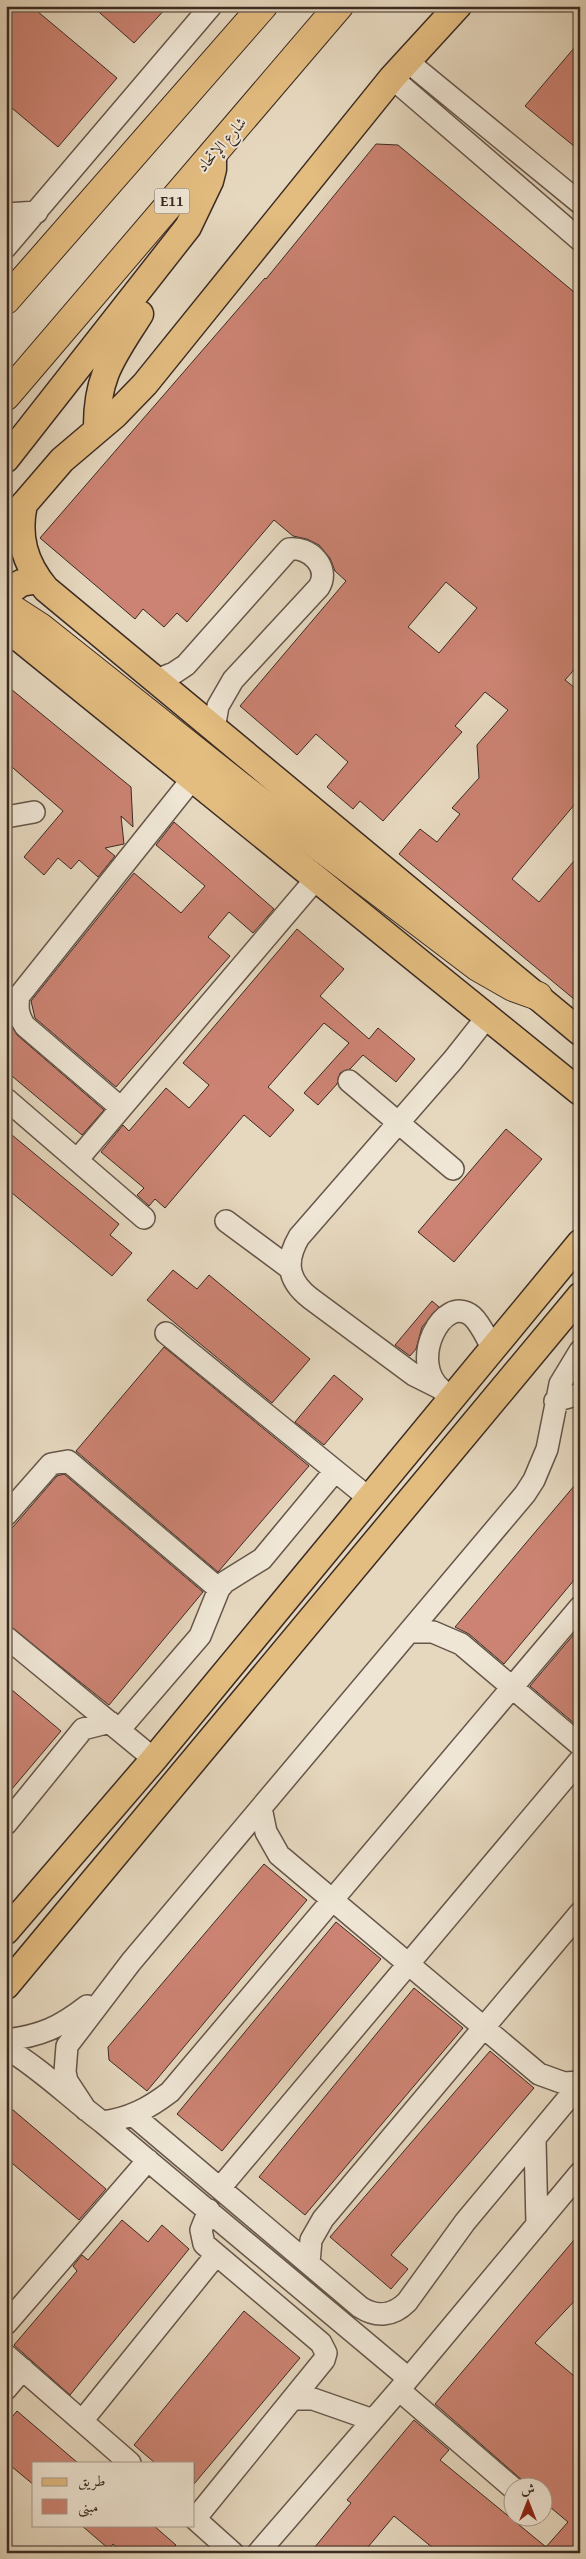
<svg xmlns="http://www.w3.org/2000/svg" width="586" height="2559" viewBox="0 0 586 2559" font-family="'Gentium Book Plus',Amiri,serif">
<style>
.building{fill:#cc8373;stroke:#3b2b23;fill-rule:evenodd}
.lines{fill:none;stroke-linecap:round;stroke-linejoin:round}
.minor-casing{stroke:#66564a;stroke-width:24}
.major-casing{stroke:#3b2b23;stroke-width:29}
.highway-casing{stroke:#3b2b23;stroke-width:30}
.minor{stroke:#efe6d5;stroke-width:21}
.major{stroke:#e3bc80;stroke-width:26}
.highway{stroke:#e3bc80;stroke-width:28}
.labels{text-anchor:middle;stroke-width:4;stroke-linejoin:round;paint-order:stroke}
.shield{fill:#efe6d5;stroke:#716358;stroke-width:1}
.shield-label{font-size:15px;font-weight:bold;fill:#3b2b23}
.street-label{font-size:16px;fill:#3b2b23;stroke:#efe6d5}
</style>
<rect width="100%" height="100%" fill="#e6d8bf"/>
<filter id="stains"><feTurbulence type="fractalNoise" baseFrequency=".004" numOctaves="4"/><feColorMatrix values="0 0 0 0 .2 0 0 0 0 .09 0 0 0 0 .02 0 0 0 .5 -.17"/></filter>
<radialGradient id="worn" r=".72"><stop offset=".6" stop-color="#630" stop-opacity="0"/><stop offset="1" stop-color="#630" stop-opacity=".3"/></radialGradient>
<path class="building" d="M6 6H31L117 78 58 147 6 103Z
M92 6H168L134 43Z
M580 41V151L525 106Z
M376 144 398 145 580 297V663L565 680 580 692V798L512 879 539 902 580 854V1004L399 854 420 829 437 842 460 814 452 808 479 778 477 745 508 710 485 692 455 726 462 732 383 821 360 801 353 809 327 787 348 762 316 734 297 755 240 706 346 581 335 571 330 558 319 545 307 539 293 536 274 520 187 622 177 613 164 627 143 609 135 619 40 538 265 278 266 279ZM446 582 477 608 439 653 408 627Z
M6 685 131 787 133 827 121 816 124 844 105 848 115 856 98 877 79 860 71 869 58 858 44 875 24 857 63 811 6 762Z
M174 822 274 909 253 933 229 912 208 937 230 956 116 1087 35 1018 31 1001 134 873 181 913 205 886 156 845Z
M297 929 344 969 320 996 369 1039 378 1028 415 1059 396 1082 363 1055 350 1069 340 1073 337 1084 318 1105 304 1093 349 1043 324 1023 268 1087 294 1110 270 1137 244 1115 165 1208 155 1199 149 1206 137 1195 144 1188 101 1152 123 1125 129 1131 166 1088 189 1108 209 1085 183 1063Z
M6 1013 17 1035 104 1110 82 1135 6 1071Z
M506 1129 542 1159 454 1262 418 1232Z
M6 1130 119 1224 110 1235 132 1253 112 1276 6 1188Z
M173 1270 197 1289 209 1275 310 1359 272 1403 147 1300Z
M432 1301 439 1307 422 1327 416 1349 410 1356 395 1345Z
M164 1347 309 1466 218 1572 76 1451Z
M334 1375 363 1399 324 1445 295 1422Z
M64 1474 203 1592 109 1705 6 1623V1535L57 1476Z
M580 1479V1573L504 1664 469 1634 455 1627Z
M580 1627V1718L575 1724 530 1686Z
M6 1685 61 1731 6 1796Z
M264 1864 307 1900 147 2091 109 2060 108 2047Z
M336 1922 381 1959 222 2151 177 2114Z
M414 1988 463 2028 305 2215 259 2177Z
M490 2051 534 2088 391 2255 408 2269 391 2289 330 2237Z
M6 2104 106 2189 79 2220 6 2158Z
M122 2220 148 2242 162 2225 189 2249 70 2395 14 2345 77 2271 73 2266 82 2255 88 2260Z
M580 2233V2295L535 2343 580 2381V2553H439L394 2516 363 2553H310L351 2503 347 2500 414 2420 449 2450 440 2460 546 2547 568 2522 544 2502V2486H526L522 2480 435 2404Z
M244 2311 300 2358 194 2484V2463H155L134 2445Z
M17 2411 78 2463H34V2485L6 2462V2424Z
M81 2525H153L176 2545 169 2553H123L113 2544 109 2549Z"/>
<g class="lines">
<g class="minor-casing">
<path id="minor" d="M407 61 580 203
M392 78 580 240
M6 214 37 212
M6 247 211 6
M154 681 174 673 186 665 289 549C309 546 331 567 319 587L233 680 218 706 214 729
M6 817 34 812
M349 1081 453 1169
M6 1099 144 1218
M121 1108 25 1026C18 1016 17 1008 19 996L193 778
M77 1160 315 880
M226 1221 288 1267
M166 1333 370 1499
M438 1387 414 1375 310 1298C287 1280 285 1261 299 1237L453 1060 487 1017
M442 1390C407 1363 443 1292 472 1316 481 1324 487 1339 493 1349
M555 1401 580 1394
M6 1515 51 1464 68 1461 219 1589
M409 1632H433L461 1644 580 1745
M6 1637 154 1759
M120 1729 200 1636 219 1589 225 1582 262 1559 335 1471
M261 1808 266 1832 279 1855 539 2074 564 2083 580 2082
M6 1824 83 1729 110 1722
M6 2040C41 2036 60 2027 87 2006
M6 2048C40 2068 70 2098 102 2122L408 2378
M86 2110 67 2081 65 2072 67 2046 131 1962 525 1494 534 1480 547 1449 560 1384 580 1351
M133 2115 360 2307C377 2318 393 2316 407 2302L465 2222 580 2084
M102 2122C129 2119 149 2108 170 2092L580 1607
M535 2140 537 2225
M220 2188 580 1760
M309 2263 311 2240 323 2219 580 1913
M6 2324 148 2160
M6 2355 130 2463
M6 2389 23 2369
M399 2390 514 2489
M294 2399H313L373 2420
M82 2421 216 2255
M194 2518 233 2553
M195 2519 324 2360 326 2353 321 2343 204 2244 201 2230 209 2210
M258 2553 399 2390 580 2173"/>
</g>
<g class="major-casing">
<path id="major" d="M97 430C96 376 113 357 140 314
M6 459 188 227 210 181 213 169V153
M24 504C17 536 24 563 46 589L580 1032
M13 517 62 460 115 415 145 384 392 78 458 6
M6 594 21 583 38 580
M6 630 20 639 580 1092
M6 1931 154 1759 580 1243
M6 1986 580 1296"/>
</g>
<g class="highway-casing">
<path id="highway" d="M6 300 263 6
M6 396 339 6
M6 605 40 627 241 787 478 967 513 987 538 996"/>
</g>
<use href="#minor" class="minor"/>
<use href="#major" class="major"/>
<use href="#highway" class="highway"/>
</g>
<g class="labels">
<rect class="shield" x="154.5" y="188.5" width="35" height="25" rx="4"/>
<g class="shield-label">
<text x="172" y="206">E11</text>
</g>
<g class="street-label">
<text transform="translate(221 144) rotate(-49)" y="6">شارع الإتحاد</text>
</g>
</g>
<rect width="586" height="2559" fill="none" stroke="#e6d8bf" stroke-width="25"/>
<rect x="8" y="8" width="571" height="2544" fill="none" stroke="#3b2b23" stroke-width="2.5"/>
<rect x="12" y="12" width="561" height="2534" fill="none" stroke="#3b2b23"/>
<rect x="32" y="2462" width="162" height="65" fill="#efe6d5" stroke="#a79b8e"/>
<rect x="42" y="2478" width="25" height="8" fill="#e3bc80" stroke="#a79b8e"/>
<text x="78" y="2486" font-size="15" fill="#3b2b23">طريق</text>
<rect x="42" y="2499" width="25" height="15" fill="#cc8373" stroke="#a79b8e"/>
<text x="78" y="2512" font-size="15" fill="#3b2b23">مبنى</text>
<g transform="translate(528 2502)"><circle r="24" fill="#efe6d5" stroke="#a79b8e"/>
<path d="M0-4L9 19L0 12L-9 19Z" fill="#8f2418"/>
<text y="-8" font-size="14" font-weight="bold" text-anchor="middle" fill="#3b2b23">ش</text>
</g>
<rect width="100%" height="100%" filter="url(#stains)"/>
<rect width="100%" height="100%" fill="url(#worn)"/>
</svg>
